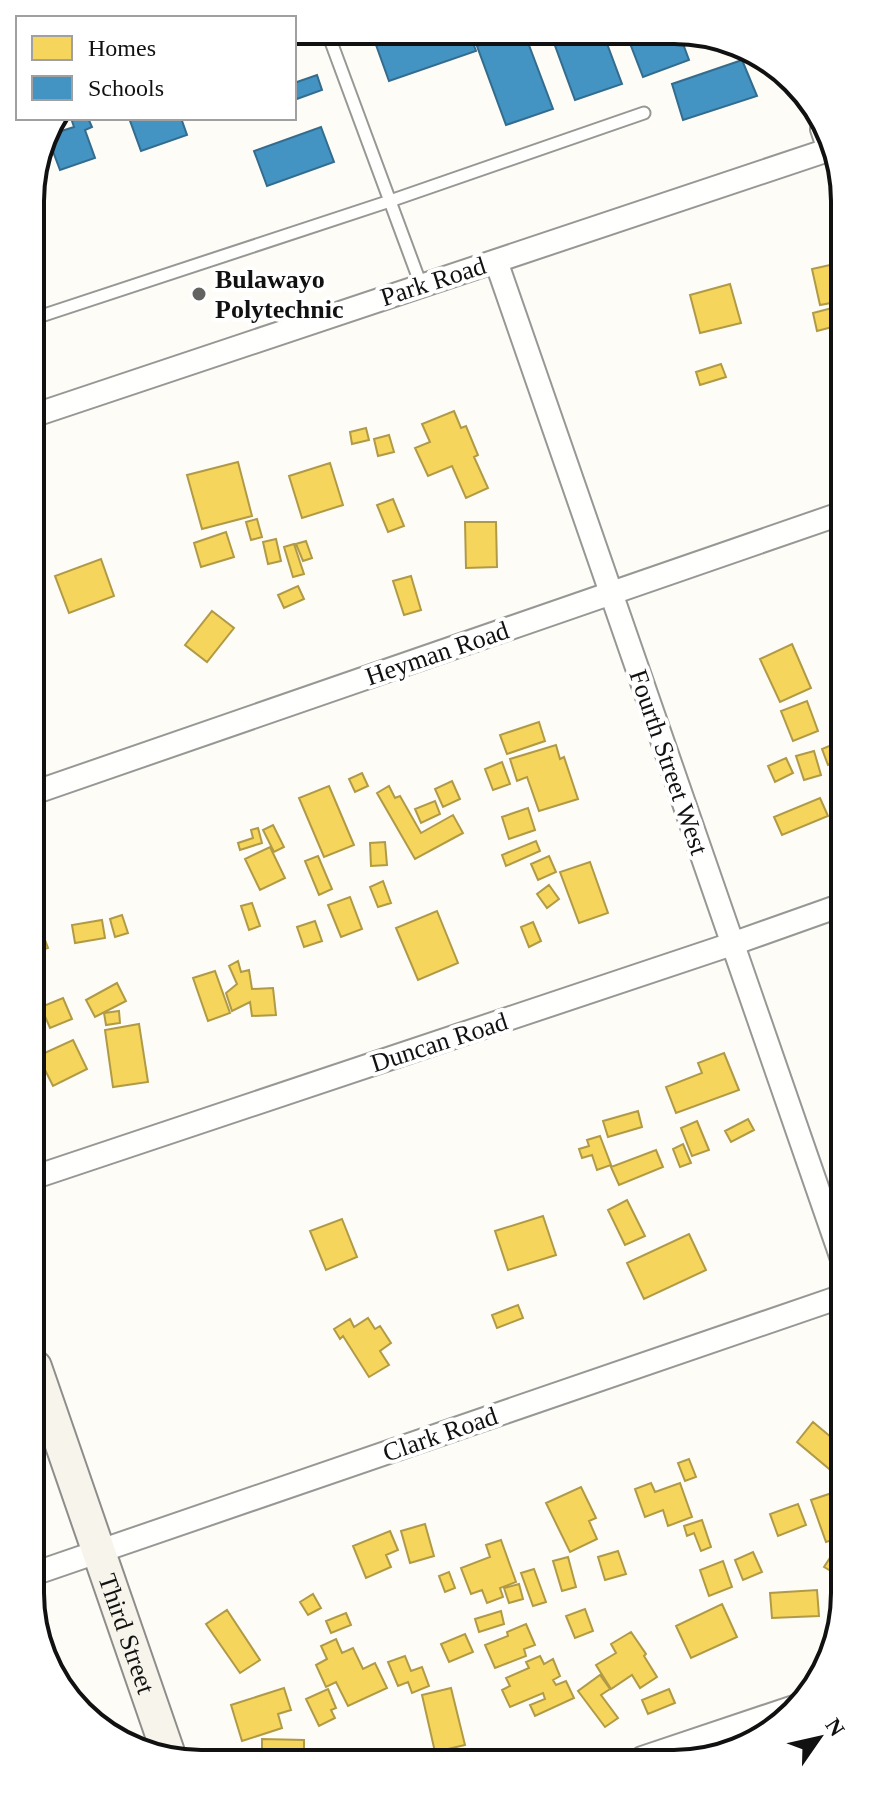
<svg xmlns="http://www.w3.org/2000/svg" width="875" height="1794" viewBox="0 0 875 1794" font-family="'Times New Roman',serif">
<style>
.homes{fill:#f6d55c;stroke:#b19a46;stroke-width:2}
.schools{fill:#4393c3;stroke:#346c8e;stroke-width:2}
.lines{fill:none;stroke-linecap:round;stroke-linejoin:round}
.service-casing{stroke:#979795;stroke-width:15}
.minor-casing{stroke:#979795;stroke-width:26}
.secondary-casing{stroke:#8e8d8b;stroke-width:36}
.service{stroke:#fffffe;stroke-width:11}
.minor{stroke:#fffffe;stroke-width:22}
.secondary{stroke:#f6f4eb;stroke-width:32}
.poi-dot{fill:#646362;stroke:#fff;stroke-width:3}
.labels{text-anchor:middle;stroke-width:8;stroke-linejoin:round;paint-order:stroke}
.poi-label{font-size:26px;font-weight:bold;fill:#111;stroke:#fff;text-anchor:start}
.street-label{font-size:26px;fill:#111;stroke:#fff}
.rim{fill:none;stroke:#111;stroke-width:4}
</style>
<rect width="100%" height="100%" fill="#fdfcf7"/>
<path class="homes" d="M839 263 840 325 817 331 813 313 832 308 831 303 820 305 812 269Z
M730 284 741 323 700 333 690 295Z
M721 364 726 377 700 385 696 372Z
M454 411 461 428 466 426 478 455 474 457 488 488 466 498 452 466 428 476 415 448 430 442 422 424Z
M366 428 369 440 352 444 350 432Z
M389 435 394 452 378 456 374 439Z
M238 462 252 516 202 529 187 475Z
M330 463 343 505 302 518 289 476Z
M393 499 404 526 388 532 377 505Z
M257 519 262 537 251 540 246 522Z
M465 522H496L497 567 466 568Z
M226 532 234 557 201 567 194 543Z
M276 539 281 561 268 564 263 542Z
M306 541 312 558 303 561 296 544Z
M294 544 304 574 293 577 284 547Z
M101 559 114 596 69 613 55 576Z
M411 576 421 610 404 615 393 581Z
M298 586 304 599 284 608 278 595Z
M212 611 234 628 207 662 185 645Z
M792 644 811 688 780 702 760 659Z
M807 701 818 731 793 741 781 711Z
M539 722 545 741 507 754 500 735Z
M841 741V759L828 765 822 749Z
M556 745 560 759 564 757 578 799 539 811 527 777 517 781 510 759Z
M814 751 821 775 804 780 796 756Z
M786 758 793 773 775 782 768 766Z
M502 762 510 784 493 790 485 769Z
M362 773 368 786 355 792 349 779Z
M452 781 460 799 443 807 435 789Z
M329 786 354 845 324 857 299 798Z
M389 786 395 798 400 796 421 833 453 815 463 833 415 859 377 793Z
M820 798 828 816 782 835 774 817Z
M435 801 440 814 421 823 415 809Z
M528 808 535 830 509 839 502 817Z
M273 825 284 847 274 852 263 830Z
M258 828 262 843 240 850 238 843 253 838 251 830Z
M536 841 540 851 506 866 502 855Z
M385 842 387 865 371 866 370 843Z
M270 847 285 878 260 890 245 859Z
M318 856 332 889 319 895 305 861Z
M549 856 556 872 538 880 531 864Z
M590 862 608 913 579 923 560 872Z
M383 881 391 903 378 907 370 887Z
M549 885 559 899 547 908 537 894Z
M350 897 362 929 341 937 328 905Z
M252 903 260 926 249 930 241 906Z
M34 911 48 948 34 953Z
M437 911 458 963 418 980 396 928Z
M122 915 128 933 115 937 110 919Z
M102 920 105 938 75 943 72 925Z
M315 921 322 941 304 947 297 927Z
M533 922 541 941 529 947 521 927Z
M238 961 241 972 249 970 252 989 273 988 276 1015 252 1016 250 1002 232 1011 226 993 237 984 229 966Z
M215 971 230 1013 208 1021 193 978Z
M117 983 126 1001 95 1017 86 1000Z
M63 998 72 1019 50 1028 41 1007Z
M119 1011 120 1023 106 1025 104 1013Z
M139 1024 148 1082 113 1087 105 1030Z
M73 1040 87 1069 53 1086 38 1056Z
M724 1053 739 1090 676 1113 666 1087 702 1073 698 1063Z
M638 1111 642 1127 608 1137 603 1121Z
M748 1119 754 1130 731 1142 725 1131Z
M697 1121 709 1150 692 1156 681 1128Z
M600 1136 611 1165 597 1170 592 1155 582 1158 579 1149 589 1146 587 1140Z
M683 1144 691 1163 680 1167 673 1149Z
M656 1150 663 1167 619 1185 611 1167Z
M627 1200 645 1236 625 1245 608 1210Z
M543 1216 556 1255 508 1270 495 1231Z
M342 1219 357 1257 326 1270 310 1231Z
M689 1234 706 1270 644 1299 627 1263Z
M518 1305 523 1318 497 1328 492 1315Z
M368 1318 375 1329 380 1326 391 1343 380 1351 389 1365 369 1377 343 1336 340 1339 334 1329 350 1319 354 1327Z
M813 1422 844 1448V1473L840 1478 797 1442Z
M689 1459 696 1477 685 1481 678 1463Z
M651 1483 655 1492 680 1483 692 1517 668 1526 663 1510 645 1517 635 1489Z
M581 1487 596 1518 589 1521 597 1539 570 1552 546 1503Z
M844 1489V1536L826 1542 811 1500Z
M798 1504 806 1525 778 1536 770 1514Z
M702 1520 711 1547 701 1551 694 1533 687 1536 684 1526Z
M425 1524 434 1556 410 1563 401 1531Z
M390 1531 398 1550 386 1555 391 1567 366 1578 353 1546Z
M501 1540 516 1582 500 1588 503 1597 487 1603 482 1590 471 1594 461 1568 490 1557 486 1545Z
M839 1544 844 1548 845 1586 838 1583 841 1577 824 1567Z
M618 1551 626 1574 605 1580 598 1557Z
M753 1552 762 1572 743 1580 735 1560Z
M568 1557 576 1587 562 1591 553 1561Z
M723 1561 732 1587 709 1596 700 1570Z
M534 1569 546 1602 533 1606 521 1573Z
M449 1572 455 1588 445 1592 439 1576Z
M519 1584 523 1599 509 1603 504 1588Z
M817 1590 819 1616 772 1618 770 1593Z
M313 1594 321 1608 308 1615 300 1602Z
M722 1604 737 1637 691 1658 676 1626Z
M585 1609 593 1631 575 1638 566 1616Z
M227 1610 260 1660 240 1673 206 1624Z
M501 1611 504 1624 479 1632 475 1619Z
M346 1613 351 1625 331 1633 326 1621Z
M526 1624 535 1645 524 1649 526 1656 495 1668 485 1645 508 1636 507 1632Z
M631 1632 646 1654 644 1656 657 1677 640 1688 632 1675 611 1689 596 1665 616 1653 611 1644Z
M465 1634 473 1652 449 1662 441 1644Z
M336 1639 342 1653 353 1648 363 1669 375 1663 387 1688 348 1706 336 1682 326 1687 316 1665 327 1659 321 1646Z
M405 1656 411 1671 422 1667 429 1686 412 1693 408 1682 398 1686 388 1662Z
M540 1656 544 1664 553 1659 560 1676 553 1680 556 1685 566 1681 574 1698 535 1716 530 1705 545 1699 543 1693 510 1707 502 1690 510 1686 506 1678 529 1668 526 1662Z
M600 1675 610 1689 601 1695 618 1718 605 1727 578 1691Z
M284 1688 291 1710 278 1714 282 1728 242 1741 231 1705Z
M451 1688 465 1745 435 1752 422 1695Z
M328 1689 336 1708 331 1710 335 1718 319 1726 306 1699Z
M669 1689 675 1703 648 1714 642 1700Z
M262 1739 304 1740V1753H262Z"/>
<path class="schools" d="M371 31 469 32 476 51 389 81Z
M517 32H524L553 109 506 125 477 46Z
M550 32 603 33 622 84 575 100Z
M626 33H679L689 60 643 77Z
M742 60 757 96 683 120 672 84Z
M317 75 322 90 294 100V83Z
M71 118H88L92 127 85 130 95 158 60 170 49 141 42 143 48 125 51 121 55 133 74 127Z
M129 118H181L187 135 141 151Z
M321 127 334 162 267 186 254 151Z"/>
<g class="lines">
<g class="service-casing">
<path id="service" d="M327 31 421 285
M32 319 390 201 644 113"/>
</g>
<g class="minor-casing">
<path id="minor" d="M822 129 829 150
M496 261 843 1262
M32 416 834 148
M33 793 840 514
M35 1177 732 944 842 905
M36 1573 843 1296
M642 1758 803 1704"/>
</g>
<g class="secondary-casing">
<g id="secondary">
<path id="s1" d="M35 1367 171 1761"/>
</g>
</g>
<use href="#service" class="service"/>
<use href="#minor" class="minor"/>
<use href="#secondary" class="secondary"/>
</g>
<circle class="poi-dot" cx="199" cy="294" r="8"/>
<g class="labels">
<g class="poi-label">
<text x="215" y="288">Bulawayo<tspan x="215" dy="30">Polytechnic</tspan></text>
</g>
<g class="street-label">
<text transform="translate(433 281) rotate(-18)" y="9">Park Road</text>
<text transform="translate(437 653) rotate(-19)" y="9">Heyman Road</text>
<text transform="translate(669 762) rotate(71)" y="9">Fourth Street West</text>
<text transform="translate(439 1042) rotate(-18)" y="9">Duncan Road</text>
<text transform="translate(440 1434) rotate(-19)" y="9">Clark Road</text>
<text dy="9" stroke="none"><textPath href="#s1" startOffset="282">Third Street</textPath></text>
</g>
</g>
<path d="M0 0H875V1794H0ZM201 44H674A157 157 0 0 1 831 201V1593A157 157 0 0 1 674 1750H201A157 157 0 0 1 44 1593V201A157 157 0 0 1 201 44Z" fill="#fff" fill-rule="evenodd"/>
<path class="rim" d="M201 44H674A157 157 0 0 1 831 201V1593A157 157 0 0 1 674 1750H201A157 157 0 0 1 44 1593V201A157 157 0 0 1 201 44Z"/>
<rect x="16" y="16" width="280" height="104" fill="#ffffff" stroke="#a0a0a0" stroke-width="2"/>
<rect x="32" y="36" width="40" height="24" fill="#f6d55c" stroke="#a0a0a0" stroke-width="2"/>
<text x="88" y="56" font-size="24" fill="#111111">Homes</text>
<rect x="32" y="76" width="40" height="24" fill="#4393c3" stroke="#a0a0a0" stroke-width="2"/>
<text x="88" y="96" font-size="24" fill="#111111">Schools</text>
<g transform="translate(819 1738) rotate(56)" stroke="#ffffff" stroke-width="6" paint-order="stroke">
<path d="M0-6L14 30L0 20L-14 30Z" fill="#111111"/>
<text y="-12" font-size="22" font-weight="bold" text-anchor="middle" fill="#111111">N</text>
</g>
</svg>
